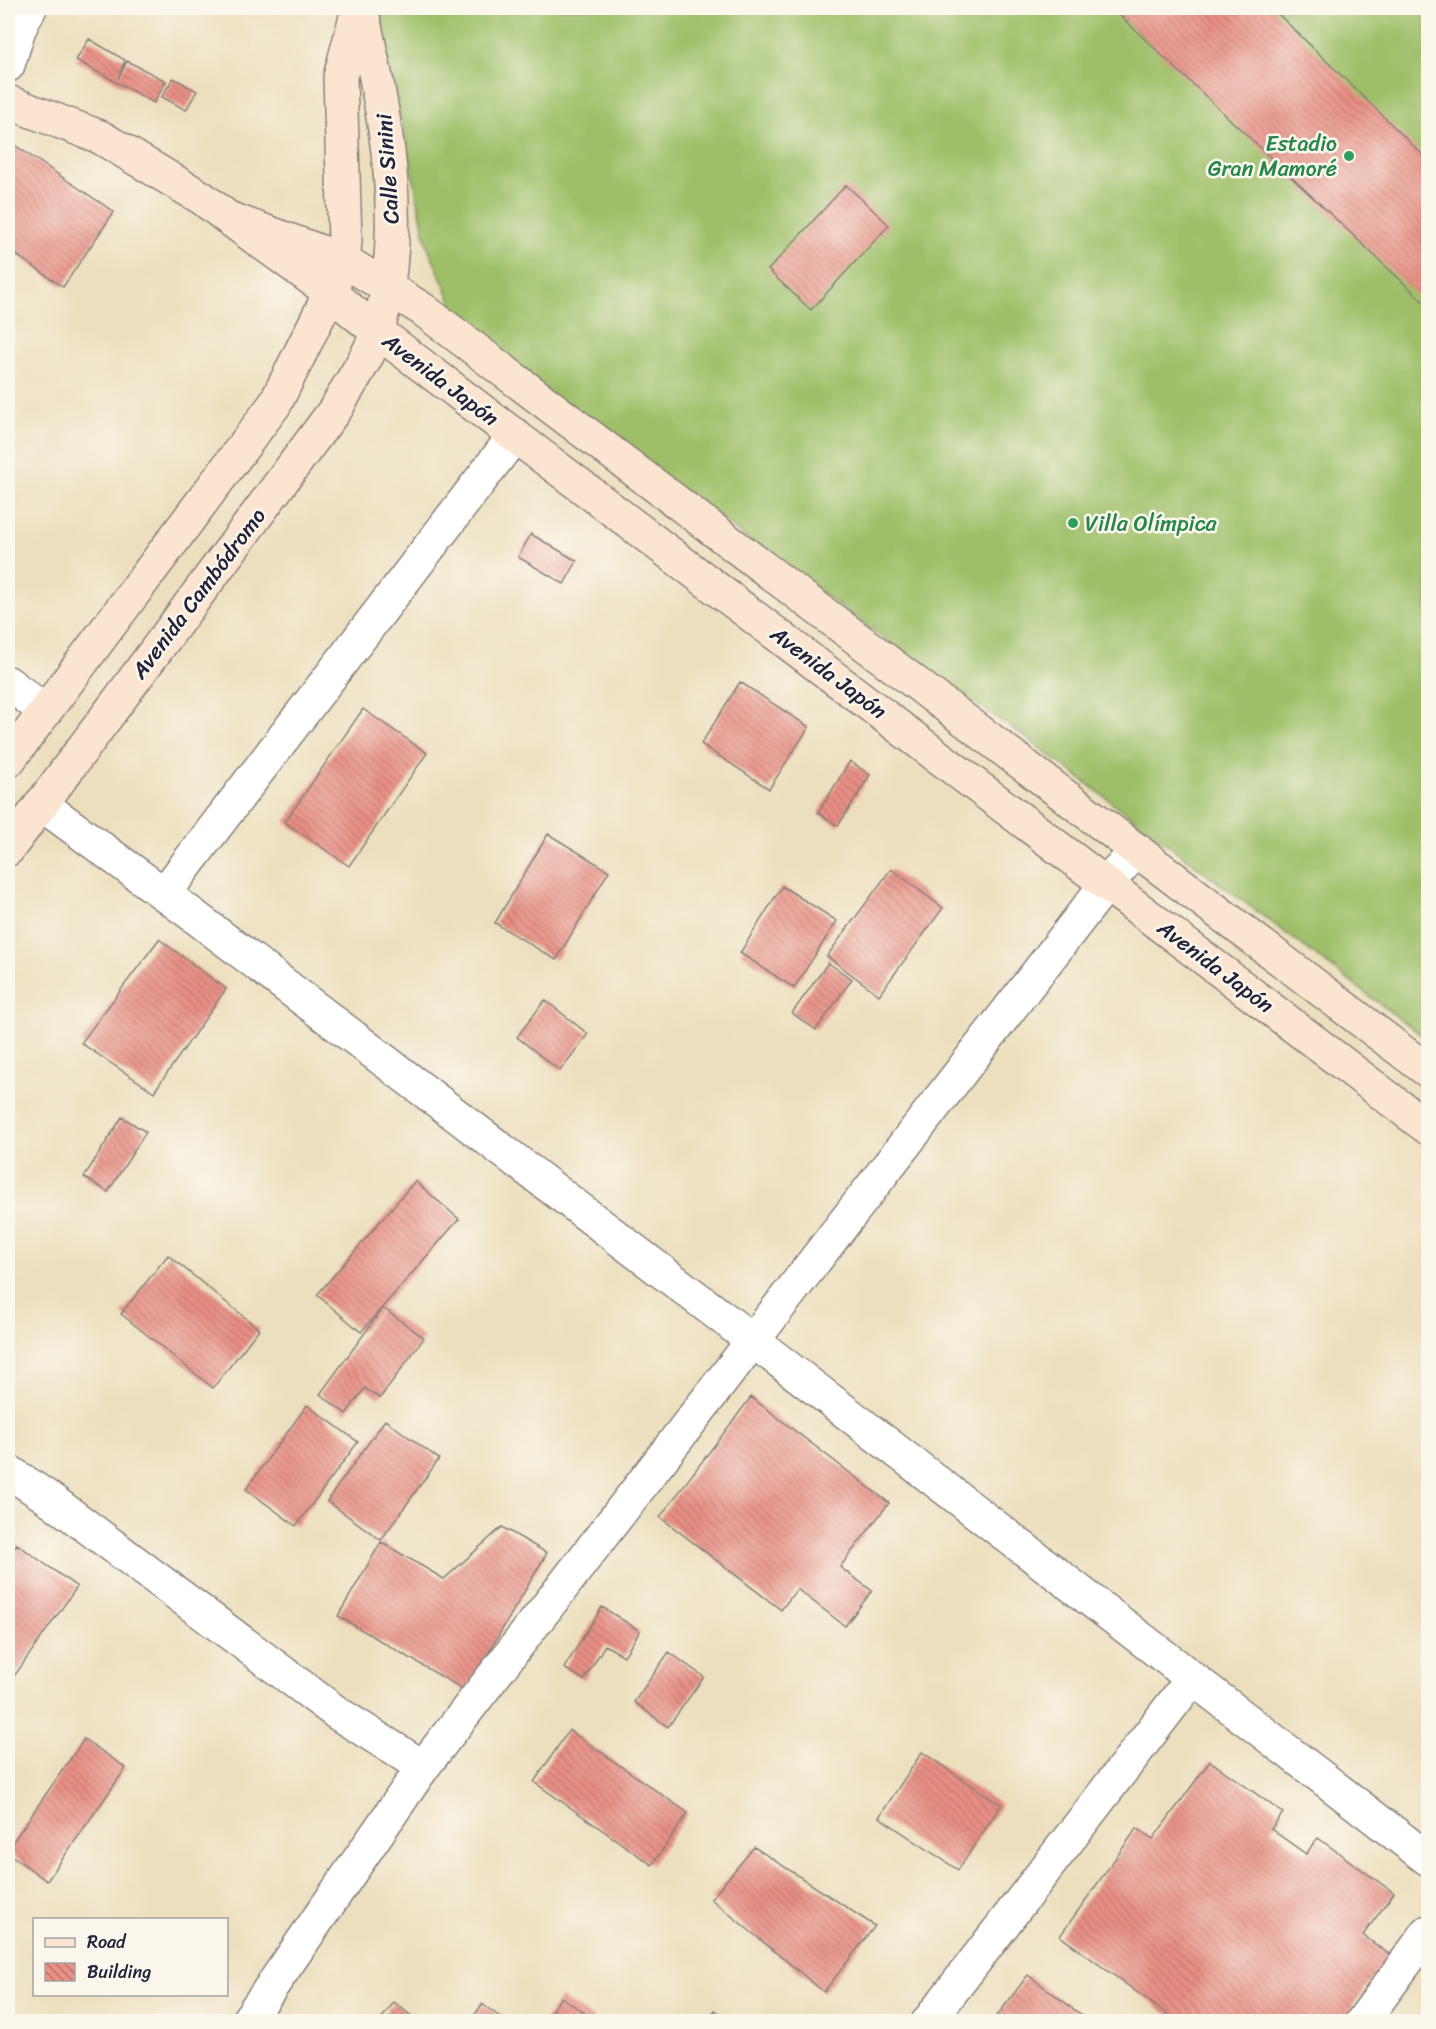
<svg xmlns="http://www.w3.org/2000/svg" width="1436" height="2029" viewBox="0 0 1436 2029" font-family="Sriracha,sans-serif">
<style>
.garden{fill:#9ebf68;stroke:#607052;stroke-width:1.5}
.building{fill:url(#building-back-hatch)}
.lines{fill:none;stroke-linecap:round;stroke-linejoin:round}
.street-casing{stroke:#87807c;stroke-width:36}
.secondary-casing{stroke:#87807c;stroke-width:36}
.street{stroke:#fff;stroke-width:33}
.secondary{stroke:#fce5d0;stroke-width:33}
.leisure-dot{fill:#2e9e5b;stroke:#fbf7ec;stroke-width:2}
.labels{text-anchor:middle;stroke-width:5;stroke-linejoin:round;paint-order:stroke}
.leisure-label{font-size:22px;fill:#27864d;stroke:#fbf7ec;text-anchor:end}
.street-label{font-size:22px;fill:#22223b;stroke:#fbf7ec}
</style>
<defs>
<pattern id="building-back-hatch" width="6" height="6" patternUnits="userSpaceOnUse" patternTransform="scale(1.5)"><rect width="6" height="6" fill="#e99084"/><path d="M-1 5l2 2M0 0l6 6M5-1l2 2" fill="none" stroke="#bc756d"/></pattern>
</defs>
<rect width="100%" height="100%" fill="#fbf7ec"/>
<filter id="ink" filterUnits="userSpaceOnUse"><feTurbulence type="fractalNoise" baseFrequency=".0167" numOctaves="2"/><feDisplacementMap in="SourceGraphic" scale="12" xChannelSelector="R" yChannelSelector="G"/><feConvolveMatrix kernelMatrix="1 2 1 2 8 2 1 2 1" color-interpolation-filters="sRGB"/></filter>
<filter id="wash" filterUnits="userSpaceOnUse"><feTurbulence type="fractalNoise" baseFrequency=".008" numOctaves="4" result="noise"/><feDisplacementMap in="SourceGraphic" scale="24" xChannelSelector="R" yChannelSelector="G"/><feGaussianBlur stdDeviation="1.35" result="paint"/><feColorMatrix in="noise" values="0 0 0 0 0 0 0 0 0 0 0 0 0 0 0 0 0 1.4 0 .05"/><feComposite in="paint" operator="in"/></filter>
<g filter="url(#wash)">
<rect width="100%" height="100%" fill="#ecdfbd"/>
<path class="garden" d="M378 8H1428V1040L1025 737 917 663 464 331 427 245Z"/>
<g id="blocks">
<path class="building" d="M1112 8H1272L1428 160V306Z
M89 39 125 60 118 79 127 61 166 81 154 103 76 60Z
M173 78 197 91 186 110 162 97Z
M10 142 114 212 63 287 8 249V146Z
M846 185 889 225 811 310 768 270Z
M531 534 577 561 564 584 518 557Z
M740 682 809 727 769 789 701 744Z
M363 709 427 753 349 866 285 822Z
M850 761 870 775 838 826 818 813Z
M548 834 609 871 556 960 495 923Z
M891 869 943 908 879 995 827 956Z
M782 886 837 921 794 988 740 953Z
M159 939 226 989 154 1092 81 1043Z
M828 963 852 979 816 1030 792 1013Z
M545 1000 588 1034 560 1071 517 1037Z
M122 1117 146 1132 108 1192 84 1177Z
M415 1181 459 1219 361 1332 317 1295Z
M168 1255 259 1329 213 1388 121 1314Z
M383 1308 424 1338 380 1398 365 1388 346 1414 320 1394Z
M751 1397 889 1503 840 1567 872 1591 845 1626 797 1589 781 1610 660 1517Z
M307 1405 358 1442 296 1526 246 1489Z
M385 1420 439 1459 381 1540 327 1501Z
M502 1527 547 1553 466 1691 338 1616 381 1542 444 1579Z
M17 1544 77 1587 8 1685V1557Z
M602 1607 640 1631 624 1656 605 1645 584 1680 564 1668Z
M669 1652 704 1677 668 1727 634 1702Z
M569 1730 688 1813 652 1865 534 1782Z
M84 1739 126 1768 47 1881 8 1853V1849Z
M922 1752 1001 1805 958 1870 879 1817Z
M1210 1761 1283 1813 1271 1829 1306 1854 1318 1838 1394 1893 1363 1935 1390 1955 1341 2022H1178L1060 1936 1137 1828 1153 1839Z
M754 1847 875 1926 824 1992 711 1899Z
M1028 1975 1091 2022H1004L997 2016Z
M561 1997 595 2020 594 2022H544Z
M394 2002 419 2022H379Z
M482 2004 507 2022H470Z
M715 2010 731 2022H706Z"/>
</g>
</g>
<g filter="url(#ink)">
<use href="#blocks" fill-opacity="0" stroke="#87807c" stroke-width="1.5"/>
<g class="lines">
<g class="street-casing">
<path id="street" d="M8 65 19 29 30 8
M8 683 45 711
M41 804 194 916 752 1340 1428 1859
M164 894 515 435
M8 1471 54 1502 337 1713 423 1767
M247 2022 423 1767 1107 883 1137 850
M928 2022 1192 1679
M1362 2022 1428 1932"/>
</g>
<g class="secondary-casing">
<path id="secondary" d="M8 102 100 137 202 198 228 218
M8 761 275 404 330 293 343 260 345 241 340 77 358 9
M8 849 337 407C349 384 371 354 378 330 409 225 384 111 361 8
M1428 1071 422 309 343 260 228 218 320 285 378 332 1428 1128"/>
</g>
<use href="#street" class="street"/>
<use href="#secondary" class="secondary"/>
</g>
</g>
<g class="leisure-dot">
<circle cx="1349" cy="156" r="6"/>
<circle cx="1073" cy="523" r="6"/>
</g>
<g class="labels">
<g class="leisure-label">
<text x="1337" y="151">Estadio<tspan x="1337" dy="25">Gran Mamoré</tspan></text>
<text x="1085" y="531" text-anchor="start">Villa Olímpica</text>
</g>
<g class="street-label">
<text transform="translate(387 169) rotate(-94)" y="8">Calle Sinini</text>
<text transform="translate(441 379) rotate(37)" y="8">Avenida Japón</text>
<text transform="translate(198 593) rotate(-53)" y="8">Avenida Cambódromo</text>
<text transform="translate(829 672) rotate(37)" y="8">Avenida Japón</text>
<text transform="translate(1216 966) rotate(37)" y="8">Avenida Japón</text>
</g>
</g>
<rect width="1436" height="2029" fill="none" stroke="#fbf7ec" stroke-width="30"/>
<rect x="33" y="1918" width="195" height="78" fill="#fbf7ec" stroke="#a4a2a5" stroke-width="1.5"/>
<rect x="45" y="1938" width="30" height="9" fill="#fce5d0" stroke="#a4a2a5" stroke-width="1.5"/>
<text x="87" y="1948" font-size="18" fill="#22223b">Road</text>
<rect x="45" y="1963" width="30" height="18" fill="url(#building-back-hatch)" stroke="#a4a2a5" stroke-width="1.5"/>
<text x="87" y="1978" font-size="18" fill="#22223b">Building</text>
</svg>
